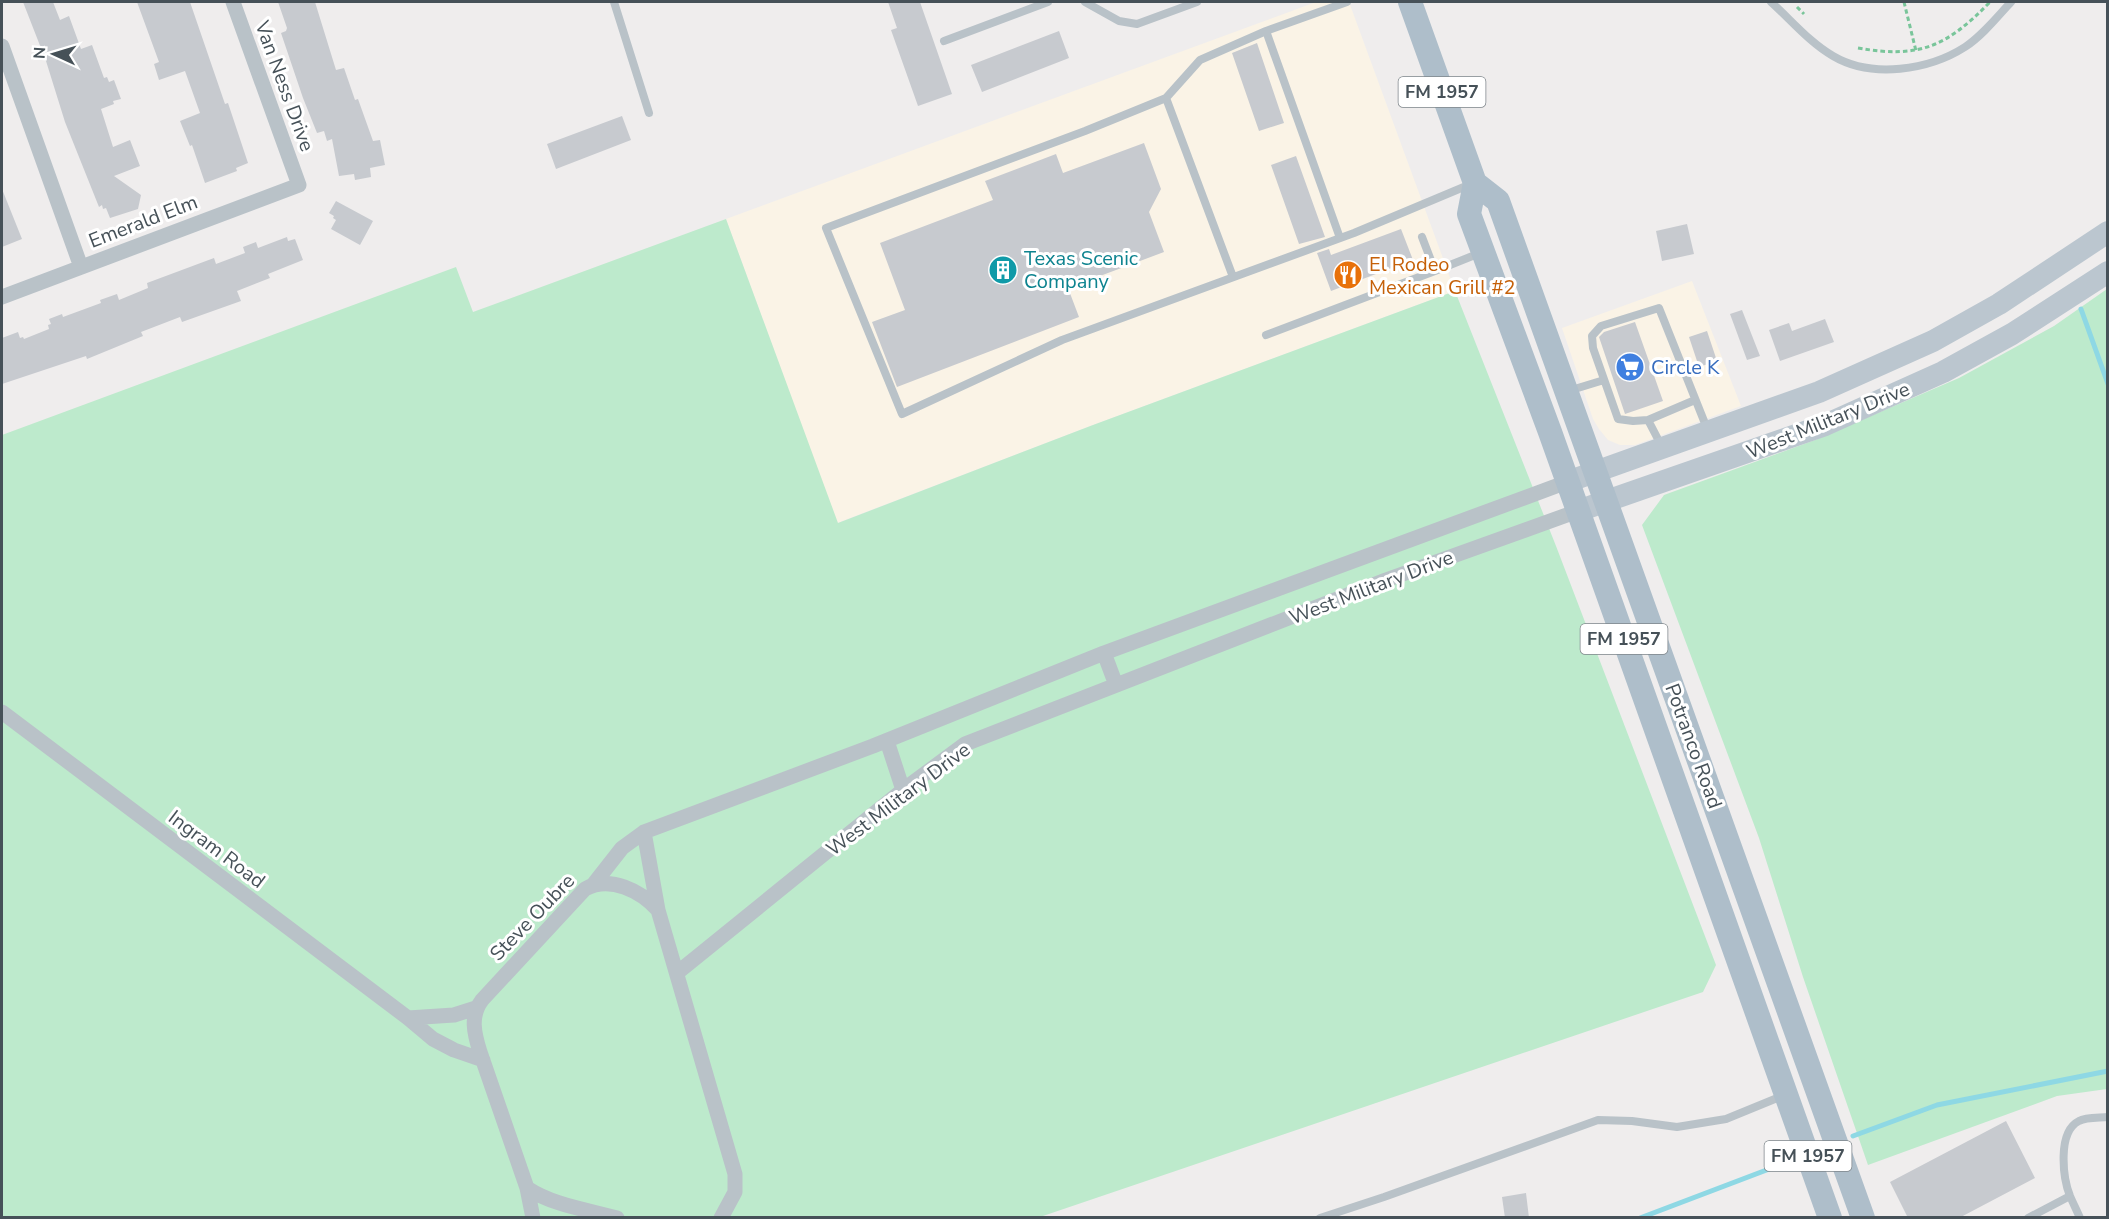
<svg xmlns="http://www.w3.org/2000/svg" width="2109" height="1219" viewBox="0 0 2109 1219" font-family="'Nunito Sans',sans-serif">
<style>
.commercial{fill:#faf3e6}
.green{fill:#bdeacc}
.lines{fill:none;stroke-linecap:round;stroke-linejoin:round}
.stream{stroke:#8ed8e4;stroke-width:5}
.building{fill:#c7cacf}
.path{stroke:#79c59a;stroke-width:3;stroke-dasharray:4.5 3;stroke-linecap:butt}
.lane{stroke:#b9c2c8;stroke-width:8}
.street{stroke:#b9c2c8;stroke-width:15}
.secondary{stroke:#bbc6cf;stroke-width:22}
.primary{stroke:#aebeca;stroke-width:24}
.labels{text-anchor:middle;stroke-width:6;stroke-linejoin:round;paint-order:stroke}
.shield{fill:#fff;stroke:#7e858a;stroke-width:1.5}
.shield-label{font-size:18px;font-weight:bold;fill:#465158}
.street-label{font-size:20px;fill:#465158;stroke:#fff}
.culture-label{font-size:20px;fill:#0d838f;stroke:#fff;text-anchor:start}
.food-label{font-size:20px;fill:#c56008;stroke:#fff;text-anchor:start}
.shop-label{font-size:20px;fill:#366cbe;stroke:#fff;text-anchor:start}
</style>
<rect width="100%" height="100%" fill="#efeded"/>
<path class="commercial" d="M1316 2H1349L1455 291 1093 425 837 523 726 219Z
M1692 281 1741 406 1635 445H1620L1608 440 1599 429 1593 419 1562 328Z"/>
<path class="green" d="M726 219 838 523 1093 425 1455 291 1556 546 1716 965 1703 992 1040 1217 2 1218V435L456 267 473 312Z
M2107 289V1089L2057 1096 1868 1165 1803 977 1759 838 1642 525 1664 495 1815 440 1959 378 2054 326Z"/>
<g class="lines">
<path class="stream" d="M2081 309 2108 384
M1853 1136 1937 1105 2108 1071
M1640 1218 1793 1160"/>
</g>
<path class="building" d="M23 2H53L60 20 69 16 81 49 92 45 104 78 107 77 109 82 114 80 121 99 113 101 114 104 101 109 113 147 130 140 140 166 114 176 141 195 138 209 110 218 106 208 103 209 102 205 99 207 65 122 46 61Z
M137 2H190L225 104 228 103 248 163 236 168 237 171 205 183 192 145 190 146 180 121 200 113 185 71 159 80 154 64 159 62Z
M278 2H315L336 70 344 68 355 100 358 99 373 141 380 140 385 165 370 168 371 177 355 180 354 174 339 176 332 139 327 141 324 131 317 133 303 98 281 33 286 31 287 28Z
M888 2H920L952 94 918 106 891 30 897 28Z
M1059 31 1069 58 982 92 971 65Z
M1257 43 1284 123 1259 131 1232 53Z
M622 116 631 140 556 169 547 144Z
M1144 143 1161 189 1149 212 1164 252 1068 288 1079 317 897 387 872 322 905 310 880 243 993 200 985 181 1056 154 1063 173Z
M1296 156 1325 237 1299 244 1271 165Z
M2 189 22 239 2 247Z
M336 201 373 221 360 245 331 229 336 220 333 218 334 216 329 213Z
M1687 224 1694 254 1662 261 1656 231Z
M1401 229 1413 260 1331 291 1317 253 1329 249 1331 255Z
M287 237 288 241 295 239 303 260 268 274 270 278 237 291 241 301 182 322 180 317 141 332 143 336 87 359 86 356 2 384V338L18 332 20 338 23 337 24 339 49 329 48 325 51 324 49 319 62 314 63 317 101 303 100 300 117 294 119 300 148 288 147 283 214 258 216 264 245 253 243 247 256 242 258 248Z
M1742 310 1760 356 1747 360 1730 314Z
M1825 319 1834 342 1780 361 1769 330 1789 323 1792 331Z
M1635 322 1663 401 1625 414 1599 337 1604 332Z
M1707 331 1717 361 1699 367 1689 337Z
M2006 1121 2035 1178 1959 1218H1908L1890 1182Z
M1526 1193 1529 1218H1505L1502 1197Z"/>
<g class="lines">
<path class="path" d="M1904 2 1916 51
M1797 7 1804 14
M1858 48C1920 59 1947 46 1990 2"/>
<path class="lane" d="M614 2 649 113
M1085 2 1119 21 1137 24 1197 2
M1347 2 1266 31 1200 60 1166 98 1085 131 826 228 902 414 1062 340 1354 233 1471 184
M1771 2C1790 19 1810 43 1833 56 1872 79 1929 70 1965 47 1983 35 1997 17 2011 2
M1266 31 1340 238
M944 41 1048 2
M1166 98 1233 277
M1422 237 1435 271 1480 253
M1266 335 1435 271
M1568 391 1604 380
M1648 420 1695 400
M1661 445 1648 420 1633 421 1618 419 1593 348 1592 336 1601 326 1659 308 1708 431
M1320 1218 1384 1197 1598 1120 1632 1121 1677 1127 1726 1119 1782 1096
M2028 1218 2070 1196
M2080 1218C2077 1211 2073 1203 2070 1196 2063 1178 2057 1132 2079 1121 2086 1117 2100 1118 2108 1117"/>
<path class="street" d="M2 46 81 267
M2 297 299 185 233 2
M1104 653 1116 685
M2 712 408 1018 433 1039 454 1050 483 1060
M887 741 903 790
M644 832 658 910
M593 885 622 848 644 832 873 746 1104 653 1567 482
M677 973 903 790 965 744 1386 580 1578 511
M408 1018 454 1015 476 1008
M527 1188 533 1218
M617 1218C588 1210 552 1205 527 1188L480 1052C474 1033 470 1016 482 1000L585 889C610 875 641 891 658 910L735 1174V1192L721 1218"/>
<path class="secondary" d="M1567 482 1819 392 1933 341 1999 304 2108 232
M1578 511 1825 425 1943 372 2012 334 2108 272"/>
<path class="primary" d="M1410 2 1475 183 1469 214 1550 432 1830 1218
M1475 183 1498 201 1863 1218"/>
</g>
<defs>
<g id="building-disc" transform="scale(1.5)"><circle r="9.5" fill="#0f9aa8" stroke="#fff"/><path d="M-4-6H4V6H1V3H-1V6H-4ZM-2.5-4.3h1.7v1.8h-1.7ZM.8-4.3h1.7v1.8H.8ZM-2.5-1h1.7V.8h-1.7ZM.8-1h1.7V.8H.8Z" fill="#fff"/></g>
<g id="restaurant-disc" transform="scale(1.5)"><circle r="9.5" fill="#e8710a" stroke="#fff"/><path d="M-5-6h1v4h1v-4h1v4h1v-4h1v5L-1.5 .5V6h-2V.5L-5-1ZM5-6V6H3V1.5H1.5Q1.5-4 5-6Z" fill="#fff"/></g>
<g id="supermarket-disc" transform="scale(1.5)"><circle r="9.5" fill="#3f7fe0" stroke="#fff"/><path d="M-6-5.5h2.5l.6 2H6L4.5 2H-2.5L-4.4-4H-6ZM-1.5 3.2a1.3 1.3 0 1 0 .1 0ZM3 3.2a1.3 1.3 0 1 0 .1 0Z" fill="#fff"/></g>
</defs>
<g fill-rule="evenodd">
<use href="#building-disc" x="1003" y="270"/>
<use href="#restaurant-disc" x="1348" y="275"/>
<use href="#supermarket-disc" x="1630" y="367"/>
</g>
<g class="labels">
<g class="shield">
<rect x="1398.5" y="77" width="87" height="30" rx="4.5"/>
<rect x="1580.5" y="624" width="87" height="30" rx="4.5"/>
<rect x="1764.5" y="1141" width="87" height="30" rx="4.5"/>
</g>
<g class="shield-label">
<text x="1442" y="98">FM 1957</text>
<text x="1624" y="645">FM 1957</text>
<text x="1808" y="1162">FM 1957</text>
</g>
<g class="street-label">
<text transform="translate(285 86) rotate(70)" y="7">Van Ness Drive</text>
<text transform="translate(143 221) rotate(-21)" y="7">Emerald Elm</text>
<text transform="translate(1828 420) rotate(-22)" y="7">West Military Drive</text>
<text transform="translate(1371 587) rotate(-21)" y="7">West Military Drive</text>
<text transform="translate(1694 746) rotate(70)" y="7">Potranco Road</text>
<text transform="translate(898 799) rotate(-37)" y="7">West Military Drive</text>
<text transform="translate(217 849) rotate(37)" y="7">Ingram Road</text>
<text transform="translate(532 917) rotate(-46)" y="7">Steve Oubre</text>
</g>
<g class="culture-label">
<text x="1024" y="265">Texas Scenic<tspan x="1024" dy="23">Company</tspan></text>
</g>
<g class="food-label">
<text x="1369" y="271">El Rodeo<tspan x="1369" dy="23">Mexican Grill #2</tspan></text>
</g>
<g class="shop-label">
<text x="1651" y="374">Circle K</text>
</g>
</g>
<rect width="2109" height="1219" fill="none" stroke="#465158" stroke-width="6"/>
<g transform="translate(54 54) rotate(274)" stroke="#ffffff" stroke-width="4.5" paint-order="stroke">
<path d="M0-4.5L10 22L0 15L-10 22Z" fill="#465158"/>
<text y="-9" font-size="16" font-weight="bold" text-anchor="middle" fill="#465158">N</text>
</g>
</svg>
